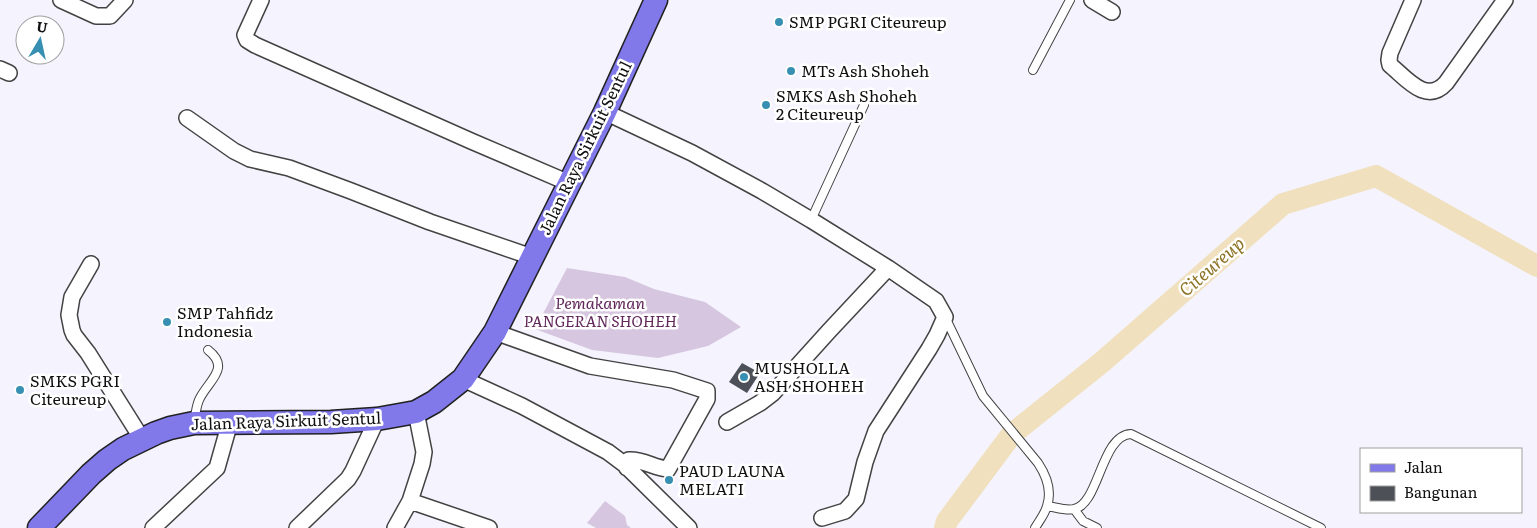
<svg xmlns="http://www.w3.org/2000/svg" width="1537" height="528" viewBox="0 0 1537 528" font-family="Literata,serif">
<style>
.cemetery{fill:#d6c6df}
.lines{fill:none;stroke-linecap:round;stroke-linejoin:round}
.river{stroke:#f0e0be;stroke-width:22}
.building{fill:#4d5057}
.service-casing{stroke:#434343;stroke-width:10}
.minor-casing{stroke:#434343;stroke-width:18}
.primary-casing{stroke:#212121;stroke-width:25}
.service{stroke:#fff;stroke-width:8}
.minor{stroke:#fff;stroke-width:15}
.primary{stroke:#8179e9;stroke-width:22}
.poi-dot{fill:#3790b1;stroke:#fff;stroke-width:2}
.labels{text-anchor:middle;stroke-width:5;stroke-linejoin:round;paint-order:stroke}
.poi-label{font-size:16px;fill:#101010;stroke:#fff;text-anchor:start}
.street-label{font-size:16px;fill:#101010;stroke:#fff}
.park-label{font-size:16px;font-style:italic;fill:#61275b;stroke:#fff}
.water-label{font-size:18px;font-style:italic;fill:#8d7426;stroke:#fff}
</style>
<rect width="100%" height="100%" fill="#f5f4fe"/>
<path class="cemetery" d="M567 268 625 277 654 289 705 302 741 327 708 346 658 358 592 350 535 329Z
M605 501 625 516 627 525 631 528H596L587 523Z"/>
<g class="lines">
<path class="river" d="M945 528 947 521 1012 434 1101 363 1283 204 1376 176 1537 266"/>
</g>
<path class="building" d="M742 363 760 373 747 393 729 382Z"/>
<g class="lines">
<g class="service-casing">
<path id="service" d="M1033 70 1070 0
M811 220 864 105
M946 319 983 396 1038 463C1046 475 1052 491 1047 506 1045 514 1039 521 1035 528
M194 421C196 414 196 405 200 398 209 380 231 368 208 350
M1047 506C1055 507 1066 511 1074 509 1099 505 1101 435 1131 434L1321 528
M1074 509 1083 521 1097 528"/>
</g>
<g class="minor-casing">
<path id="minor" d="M61 0 96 16H110L125 0
M261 0 245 35 247 40 255 45 471 141 569 183
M1092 0 1112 12
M1413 0 1390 53 1389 60 1390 65C1406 78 1426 105 1446 83L1505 0
M0 69 9 73
M605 112 692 153 762 191 811 220 888 268 936 301 945 317 937 335 929 349 876 431 865 462 856 499 845 511 822 518
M187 118 234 151 250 159 289 168 351 191 430 222 532 257
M91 264 72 297 69 315 72 330 74 335 88 353 142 439
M495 332 590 366 673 380 707 391V399L668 469C654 468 643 459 629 460L627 468
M463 379 522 406 608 452 624 464 689 528
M727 422 760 403 773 393 829 331 888 268
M410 501 489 528
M153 528 217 468 230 422
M297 528 348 479 353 471 377 419
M395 528 410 501 422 464 424 452 416 412"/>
</g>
<g class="primary-casing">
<path id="primary" d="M39 528 91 474 107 460 123 449 156 433 170 428 194 423 331 422 377 419 394 416 416 412 434 402 463 379 495 332 605 112 656 0"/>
</g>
<use href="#service" class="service"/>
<use href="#minor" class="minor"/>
<use href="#primary" class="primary"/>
</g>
<g class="poi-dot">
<circle cx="779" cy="22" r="5"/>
<circle cx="791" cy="71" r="5"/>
<circle cx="766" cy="105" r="5"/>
<circle cx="167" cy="322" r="5"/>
<circle cx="744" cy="377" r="5"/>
<circle cx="20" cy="390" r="5"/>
<circle cx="669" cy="480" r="5"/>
</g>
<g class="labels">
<g class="poi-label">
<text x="789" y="28">SMP PGRI Citeureup</text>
<text x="801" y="77">MTs Ash Shoheh</text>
<text x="776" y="102">SMKS Ash Shoheh<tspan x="776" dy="18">2 Citeureup</tspan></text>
<text x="177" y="319">SMP Tahfidz<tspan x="177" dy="18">Indonesia</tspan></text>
<text x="754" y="374">MUSHOLLA<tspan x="754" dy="18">ASH SHOHEH</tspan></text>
<text x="30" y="387">SMKS PGRI<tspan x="30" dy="18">Citeureup</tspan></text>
<text x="679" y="477">PAUD LAUNA<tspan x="679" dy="18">MELATI</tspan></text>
</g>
<g class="street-label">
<text transform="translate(585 148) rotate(-64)" y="6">Jalan Raya Sirkuit Sentul</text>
<text transform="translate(286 421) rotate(-2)" y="6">Jalan Raya Sirkuit Sentul</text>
</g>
<g class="park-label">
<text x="600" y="309">Pemakaman<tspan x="600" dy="18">PANGERAN SHOHEH</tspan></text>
</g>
<g class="water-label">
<text transform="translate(1212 267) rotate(-41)" y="6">Citeureup</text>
</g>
</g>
<rect x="1360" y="448" width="162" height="65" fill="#ffffff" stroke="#9f9f9f"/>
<rect x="1370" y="464" width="25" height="8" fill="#8179e9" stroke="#9f9f9f"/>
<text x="1404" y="473" font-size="15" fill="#101010">Jalan</text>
<rect x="1370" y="486" width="25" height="15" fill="#4d5057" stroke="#9f9f9f"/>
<text x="1404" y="498" font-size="15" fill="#101010">Bangunan</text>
<g transform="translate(40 40) rotate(9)"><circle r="24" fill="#ffffff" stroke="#9f9f9f"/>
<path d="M0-4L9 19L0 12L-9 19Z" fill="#3790b1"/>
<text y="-8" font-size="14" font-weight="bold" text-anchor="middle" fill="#101010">U</text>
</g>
</svg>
